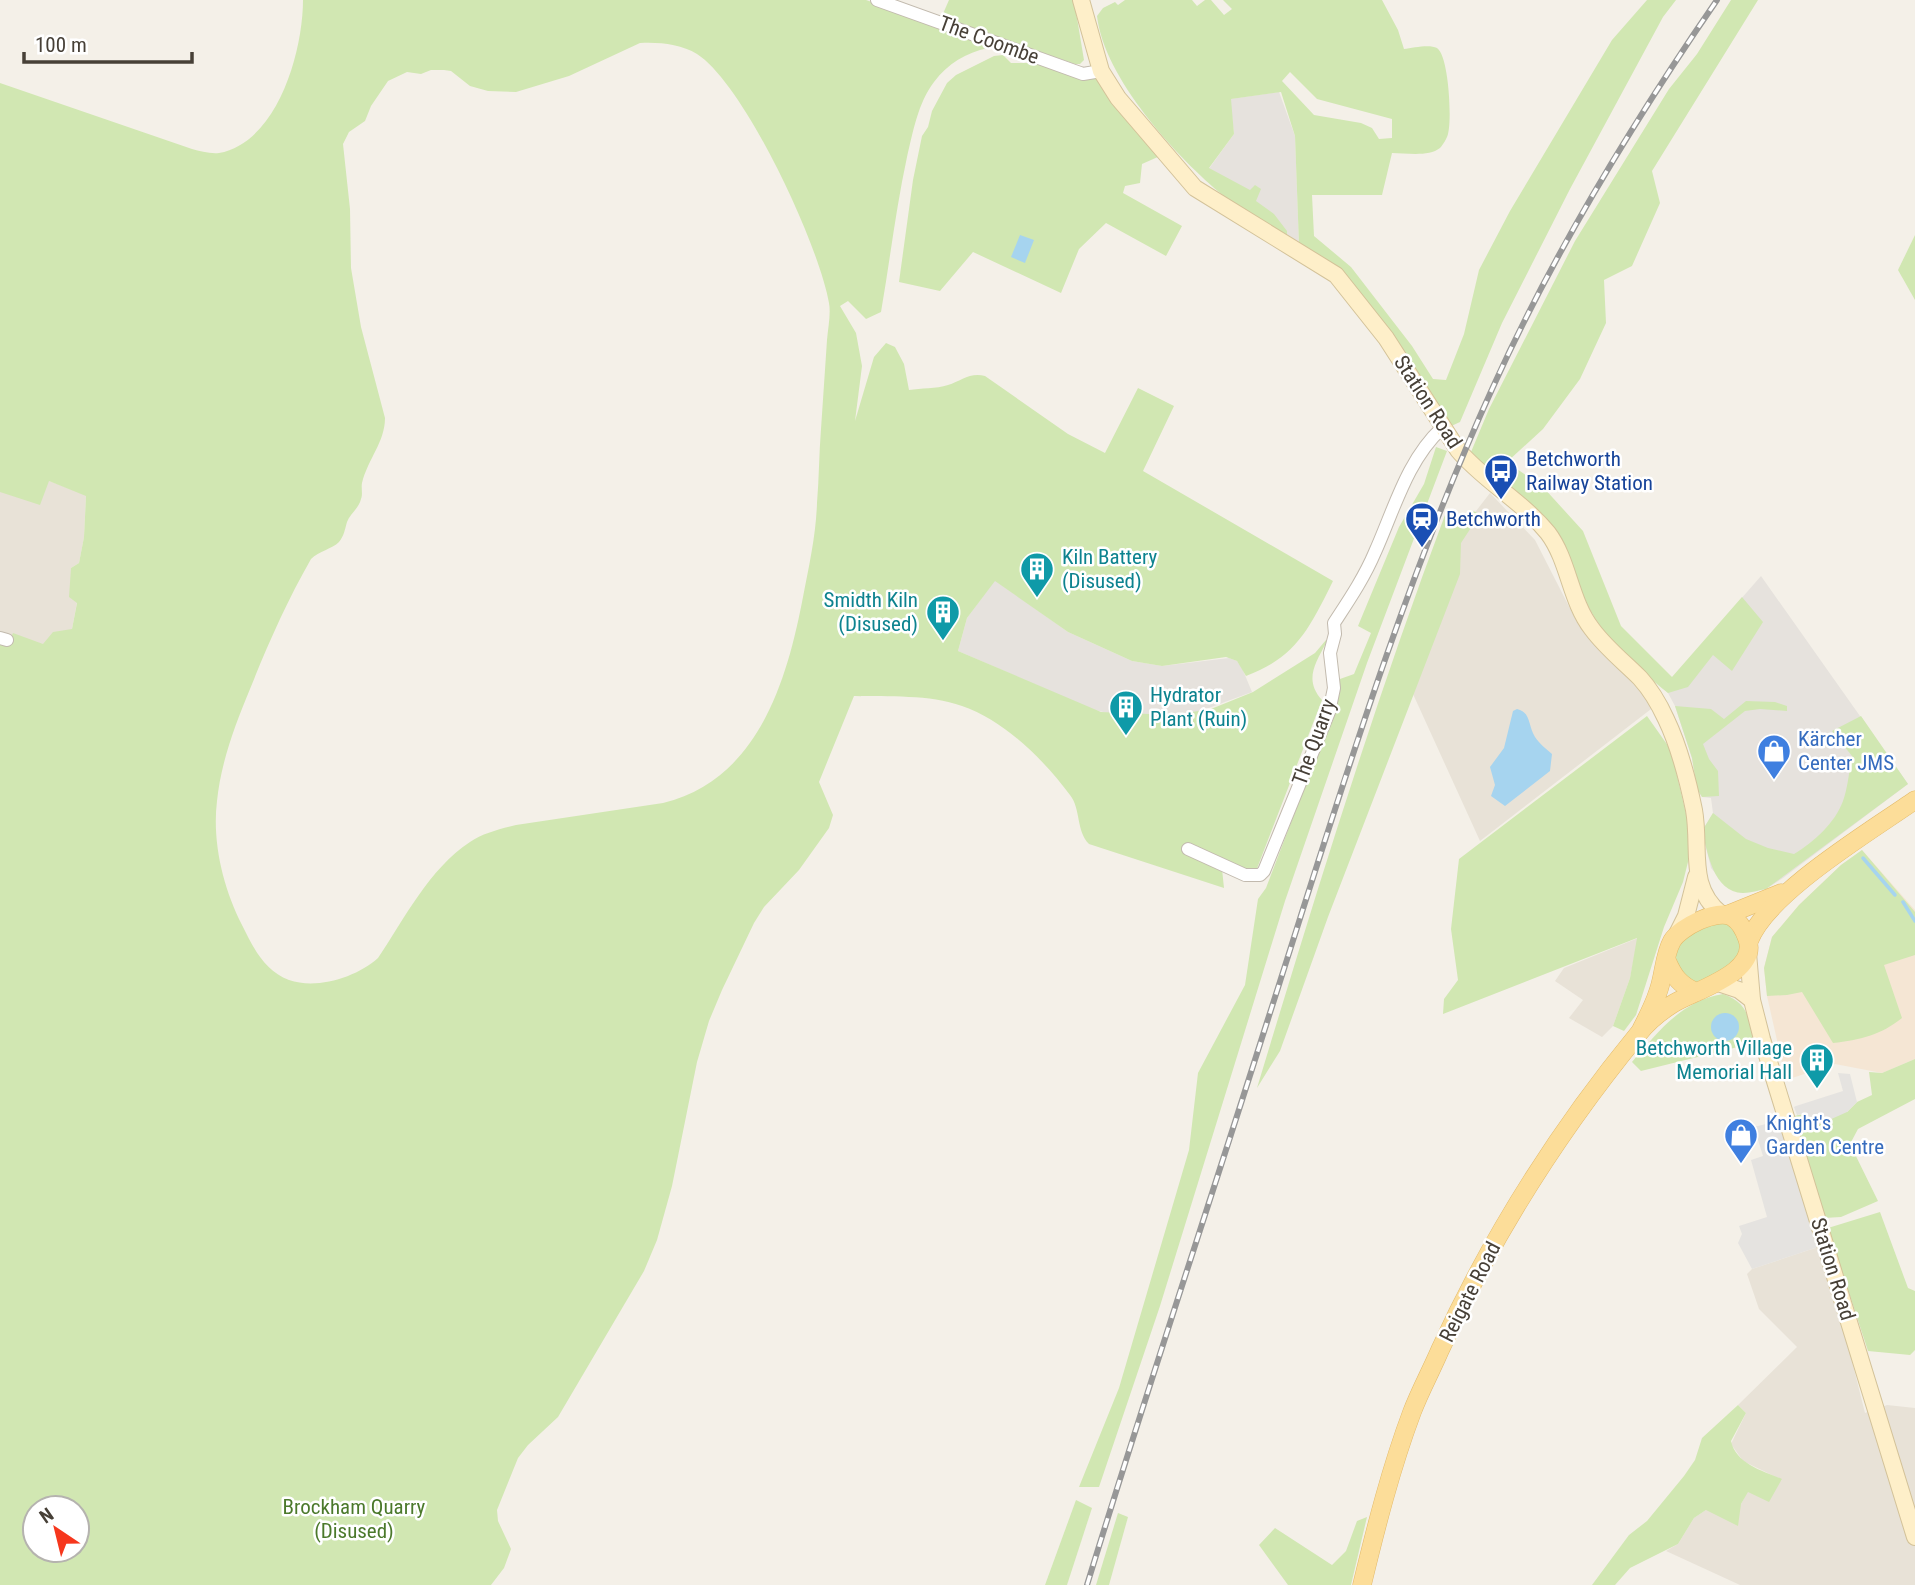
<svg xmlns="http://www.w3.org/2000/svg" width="1915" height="1585" font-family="'Roboto Condensed',sans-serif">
  <rect width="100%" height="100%" fill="#f4f0e8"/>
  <!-- residential -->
  <g fill="#e8e2d7">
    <polygon points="0,462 86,495 84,537 79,563 71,568 77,602 72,629 0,1378"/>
    <polygon points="1490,493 1535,540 1579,626 1655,706 1480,841 1413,694 1459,533"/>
    <polygon points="1638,938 1630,978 1613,1026 1602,1037 1569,1018 1583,1000 1555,981 1564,968"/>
    <polygon points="1818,1247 1842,1321 1865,1413 1887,1405 1915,1408 1915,1585 1740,1585 1666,1551 1678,1544 1694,1518 1706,1510 1741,1504 1748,1491 1782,1480 1743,1461 1731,1444 1746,1413 1738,1405 1797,1347 1759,1309 1747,1274 1752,1269"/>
  </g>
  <!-- commercial -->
  <polygon fill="#f5e6d4" points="1862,850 1915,910 1915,1059 1882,1073 1835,1064 1786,1080 1767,996 1764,968 1772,937 1799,905 1841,865"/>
  <!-- industrial -->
  <g fill="#e6e2dd">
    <polygon points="1279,92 1295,136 1299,245 1203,177 1234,134 1230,99"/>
    <polygon points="1761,576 1908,784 1783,878 1766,889 1742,893 1728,888 1711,868 1702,831 1713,813 1711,798 1702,797 1697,789 1692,758 1675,706 1668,693 1663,688"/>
    <polygon points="995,580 1068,632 1132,661 1162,666 1229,658 1237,661 1242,668 1252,692 1195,713 1173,715 1108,713 1094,710 958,651 967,618"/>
  </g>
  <!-- green -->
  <g fill="#d1e7b2" fill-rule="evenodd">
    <path d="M 303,0 L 866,0 L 985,41 L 988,48 C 966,53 948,63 934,82 C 918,103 913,132 907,157 C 896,208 890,260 881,312 L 866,319 L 848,301 L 840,306 L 856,333 L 862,366 L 855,421 L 874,357 L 886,343 L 895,347 L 904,364 L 909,390 C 921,388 936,389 948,385 C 961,381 970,372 985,376 L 1068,434 L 1105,453 L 1138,388 L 1174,406 L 1143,471 L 1333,581 C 1310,627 1297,657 1246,676 L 1237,661 L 1226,657 L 1162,666 L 1132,661 L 1068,632 L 995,581 L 967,618 L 958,651 L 1101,712 L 1173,715 L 1211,709 L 1253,692 L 1315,653 L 1326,640 L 1326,643 C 1315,664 1304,680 1322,700 L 1256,871 L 1222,869 L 1224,888 L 1089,844 C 1076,831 1081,809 1070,795 C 1043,759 1005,721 962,706 C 929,694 889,697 854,696 L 819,782 L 833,815 L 829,828 L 799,870 L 764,907 L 754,923 L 722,990 L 709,1021 L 697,1062 L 672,1186 L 657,1240 L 644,1271 L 558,1417 L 528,1445 L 518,1458 L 497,1510 L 498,1521 L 511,1549 L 504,1568 L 491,1585 L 0,1585 L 0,644 L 7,646 L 13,633 L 43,644 L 53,632 L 72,629 L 77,603 L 69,597 L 71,568 L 79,563 L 84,537 L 86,496 L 49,481 L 40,505 L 0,492 L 0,83 L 192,149 C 200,151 210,154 219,153 C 278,142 303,51 303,0 ZM 640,43 C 659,42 681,44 697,54 C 745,85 819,245 829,303 C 831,314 828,328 827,340 C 825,370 823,399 821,429 C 819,454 819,479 817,503 C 816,535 809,566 803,597 C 787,681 758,780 663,803 L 516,825 C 500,829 483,833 470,842 C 429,869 405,918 378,958 C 357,977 317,990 289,980 C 264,971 253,947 242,925 C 223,888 212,842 217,801 C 221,762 235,725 250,689 C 268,644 287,601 311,559 C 319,551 332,549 339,542 C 344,536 345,529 347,522 C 350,514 359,508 361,499 C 363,494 361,488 362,483 C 368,459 385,442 385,418 L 361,327 L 351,268 L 350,209 L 343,144 L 349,132 L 365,121 L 371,106 L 388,81 L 407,72 L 421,74 L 431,70 L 444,70 L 451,71 L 470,86 L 488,91 L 516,92 L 569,76 ZM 35,1508 L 77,1508 L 77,1550 L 35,1550 Z"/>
    <polygon points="949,0 1074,0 1084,60 1080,64 1075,64 952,22 942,16"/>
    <path d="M 1125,0 L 1192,0 L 1197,6 L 1205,0 L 1211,0 L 1224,15 L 1232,9 L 1223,0 L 1382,0 L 1398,30 L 1404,49 C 1413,48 1429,44 1437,48 C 1449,56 1452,120 1448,134 C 1447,138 1443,145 1440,148 C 1429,157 1406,153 1392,153 L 1382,195 L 1312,195 L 1314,236 L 1351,267 L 1412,346 L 1433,379 L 1446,380 L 1464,334 L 1479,270 L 1510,211 L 1612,40 L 1647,0 L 1676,0 L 1663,17 L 1570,189 L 1502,323 L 1460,422 L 1447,428 L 1389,335 L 1299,245 L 1295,136 L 1281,92 L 1231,99 L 1234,134 L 1209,168 L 1250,190 L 1255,185 L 1261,189 L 1256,201 L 1274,214 L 1287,231 L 1287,237 C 1266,224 1243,212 1224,196 C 1177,158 1104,78 1097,16 L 1103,8 L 1115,2 L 1118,5 ZM 1290,72 L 1317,99 L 1392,119 L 1392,138 L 1379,139 L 1372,128 L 1361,123 L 1314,115 L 1282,81 Z"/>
    <path d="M 1731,0 L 1758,0 L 1652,171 L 1660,203 L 1632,266 L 1604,280 L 1606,323 L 1580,379 L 1543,429 L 1507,462 L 1543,487 L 1583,531 L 1621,626 L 1672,677 L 1742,597 L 1763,622 L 1732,671 L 1713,655 L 1688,687 L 1668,693 C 1635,666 1601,637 1584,597 C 1575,575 1571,551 1556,533 C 1541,514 1521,495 1502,480 C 1490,470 1479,466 1471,452 L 1489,409 L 1575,241 L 1669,89 L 1697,54 Z"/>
    <polygon points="1003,55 1011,63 1031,63 1098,78 1160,156 1142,164 1140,183 1125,186 1123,193 1182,226 1166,256 1106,223 1079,249 1061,293 973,252 940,291 899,282 913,180 922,136 928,127 932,111 947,83 956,75 994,56"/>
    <polygon points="1915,235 1915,300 1898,270"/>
    <polygon points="1436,447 1447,451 1367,663 1285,901 1160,1306 1099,1487 1079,1487 1119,1388 1189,1150 1198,1073 1245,985 1258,899 1266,888 1334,710 1340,679 1354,674 1371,633 1358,626 1399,527 1424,484"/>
    <path d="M 1471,510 L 1480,514 L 1461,543 L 1460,574 L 1328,917 L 1280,1051 L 1257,1088 C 1315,896 1374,704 1445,515 L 1460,523 Z"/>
    <polygon points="1746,701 1775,702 1787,706 1787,711 1760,709 1745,711 1703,744 1709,759 1718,771 1719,796 1702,797 1697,789 1692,758 1675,706 1711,709 1724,719"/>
    <polygon points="1647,716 1671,750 1687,818 1691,850 1683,882 1664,927 1636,1015 1624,1031 1613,1026 1630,978 1637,938 1443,1014 1444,999 1458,980 1451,929 1459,859"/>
    <path d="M 1861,716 L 1908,784 L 1766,889 C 1759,890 1751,893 1743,893 C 1713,892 1708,853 1702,831 L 1713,813 L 1746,839 L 1768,848 L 1794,854 C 1814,842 1835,823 1843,801 C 1848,787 1849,771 1852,756 L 1832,731 Z"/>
    <path d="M 1862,850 L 1915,912 L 1915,955 L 1884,965 L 1902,1018 C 1881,1035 1860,1040 1833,1043 L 1802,992 L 1787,995 L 1767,996 L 1764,968 L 1772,937 L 1799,905 L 1841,865 Z"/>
    <path d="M 1720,922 L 1732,924 C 1735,930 1741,939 1741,945 C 1743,966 1712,976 1697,983 C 1680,975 1675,967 1676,949 L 1690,934 Z"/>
    <path d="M 1723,994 C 1750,1004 1748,1018 1754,1043 L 1641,1071 L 1632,1062 C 1658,1032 1681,1001 1723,994 Z"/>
    <polygon points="1915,1059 1915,1099 1858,1129 1850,1144 1878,1201 1841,1217 1824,1218 1790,1117 1803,1114 1847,1112 1857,1102 1872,1095 1869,1072 1882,1073"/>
    <polygon points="1880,1212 1908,1288 1915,1291 1915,1350 1910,1355 1868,1351 1828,1228"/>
    <path d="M 1738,1405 L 1746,1413 L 1731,1441 C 1736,1464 1763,1471 1782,1479 L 1769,1502 L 1748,1492 L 1741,1504 L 1738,1526 L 1706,1510 L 1694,1518 L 1678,1544 L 1630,1568 L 1615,1585 L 1592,1585 L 1629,1535 L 1647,1521 L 1684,1476 L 1695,1460 L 1702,1438 Z"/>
    <polygon points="1076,1500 1092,1508 1067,1585 1045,1585"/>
    <polygon points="1118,1513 1128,1517 1109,1585 1096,1585"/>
    <polygon points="1367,1517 1351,1585 1288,1585 1259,1545 1275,1528 1332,1565 1346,1551 1357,1521"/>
  </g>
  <!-- parking -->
  <g fill="#e5e3e0">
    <polygon points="1838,1073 1850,1074 1857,1102 1847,1112 1818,1125 1808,1121 1803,1114 1797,1115 1794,1107 1796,1106 1843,1091"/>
    <polygon points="1778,1121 1818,1247 1752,1269 1738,1243 1742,1234 1739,1226 1767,1217 1751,1160 1763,1156 1754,1127"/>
  </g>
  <!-- water -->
  <g fill="#a6d4ef">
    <polygon points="1020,235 1034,240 1025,263 1011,257"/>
    <path d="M 1517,709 C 1531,712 1528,726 1535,737 C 1539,743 1546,749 1552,754 L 1550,771 L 1505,806 L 1491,796 L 1495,785 L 1490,767 L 1504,748 L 1513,711 Z"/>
    <circle cx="1725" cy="1027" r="14"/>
  </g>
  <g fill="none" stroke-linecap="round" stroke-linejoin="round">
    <!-- stream -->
    <g stroke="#a6d4ef" stroke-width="3.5">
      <polyline points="1863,858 1895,895"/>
      <polyline points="1903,902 1915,921"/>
    </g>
    <!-- street casing -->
    <g stroke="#c2baae" stroke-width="14">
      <g id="street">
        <polyline points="877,0 1083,74 1101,71"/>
        <polyline points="0,638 7,640"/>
        <path d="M 1188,849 L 1245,875 L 1260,875 L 1264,871 L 1329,712 L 1334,688 L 1330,653 L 1335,634 L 1334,623 C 1349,600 1364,578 1375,552 C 1394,510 1407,460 1442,428"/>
      </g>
    </g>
    <!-- secondary casing -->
    <g stroke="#d3c299" stroke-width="18">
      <g id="secondary">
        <path d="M 1081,0 L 1101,71 L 1118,98 L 1142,126 L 1195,188 L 1336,275 L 1386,338 L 1458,450 C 1484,481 1522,501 1548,533 C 1569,561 1570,601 1592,629 C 1606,648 1624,662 1640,678 C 1650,689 1660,706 1666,719 C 1679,746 1688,781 1694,810 C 1701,849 1687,886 1721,914"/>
        <polyline points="1677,934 1686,916 1696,877"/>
        <polyline points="1748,953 1752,1000 1762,1039 1915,1537"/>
        <polyline points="1718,983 1739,990 1752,1000"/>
      </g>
    </g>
    <!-- primary casing -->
    <g stroke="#e2b968" stroke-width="19">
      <g id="primary">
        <polyline points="1729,914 1781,893"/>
        <path d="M 1749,941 C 1767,893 1871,831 1915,800"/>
        <path d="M 1667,961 C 1674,977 1680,985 1696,992"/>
        <path d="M 1362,1585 C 1376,1527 1391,1468 1412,1412 C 1420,1391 1431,1371 1440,1350 C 1492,1236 1560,1129 1639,1033 C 1647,1023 1660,1012 1671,1005 C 1691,991 1761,974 1747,938 C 1744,930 1739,921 1732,917 C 1718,908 1680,927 1672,941 C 1664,955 1664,976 1658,992 C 1654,1005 1647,1018 1641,1030"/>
      </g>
    </g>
    <!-- street -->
    <use href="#street" stroke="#fff" stroke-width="12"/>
    <!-- secondary -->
    <use href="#secondary" stroke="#feefc9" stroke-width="16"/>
    <!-- primary -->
    <use href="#primary" stroke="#fcdd99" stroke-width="18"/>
    <!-- rail casing -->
    <g stroke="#979797" stroke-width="6">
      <path id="rail" d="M 1087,1585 C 1145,1396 1208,1208 1268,1019 C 1336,807 1400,591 1493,387 C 1554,252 1633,122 1717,0"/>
    </g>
    <!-- rail -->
    <use href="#rail" stroke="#fff" stroke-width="3.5" stroke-dasharray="10" stroke-linecap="butt"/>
  </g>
  <!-- icons -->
  <defs>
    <g id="bus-pin" transform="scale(1.75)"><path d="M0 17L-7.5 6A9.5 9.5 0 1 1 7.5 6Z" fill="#1a4fb4" stroke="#fff"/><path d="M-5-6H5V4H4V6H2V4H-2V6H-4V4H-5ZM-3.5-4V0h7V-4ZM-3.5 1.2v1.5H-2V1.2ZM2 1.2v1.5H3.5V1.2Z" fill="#fff"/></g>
    <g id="station-pin" transform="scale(1.75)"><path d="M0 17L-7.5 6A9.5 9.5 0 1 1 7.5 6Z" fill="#1a4fb4" stroke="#fff"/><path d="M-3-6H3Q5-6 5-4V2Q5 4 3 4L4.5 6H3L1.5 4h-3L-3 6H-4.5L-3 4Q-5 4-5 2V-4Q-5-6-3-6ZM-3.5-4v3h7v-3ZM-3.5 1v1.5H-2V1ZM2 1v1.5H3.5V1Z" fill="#fff"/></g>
    <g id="building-pin" transform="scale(1.75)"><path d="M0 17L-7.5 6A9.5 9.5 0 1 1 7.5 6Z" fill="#0f9aa8" stroke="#fff"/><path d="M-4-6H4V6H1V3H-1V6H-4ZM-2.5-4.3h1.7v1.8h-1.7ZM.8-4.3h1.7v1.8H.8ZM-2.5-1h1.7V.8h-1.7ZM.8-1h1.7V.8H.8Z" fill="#fff"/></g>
    <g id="shop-pin" transform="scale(1.75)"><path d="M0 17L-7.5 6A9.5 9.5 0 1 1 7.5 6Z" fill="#3f7fe0" stroke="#fff"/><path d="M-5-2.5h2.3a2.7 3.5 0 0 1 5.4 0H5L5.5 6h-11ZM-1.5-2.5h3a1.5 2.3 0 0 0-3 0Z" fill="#fff"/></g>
  </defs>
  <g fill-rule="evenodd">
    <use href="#bus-pin" x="1501" y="471"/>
    <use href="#station-pin" x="1422" y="519"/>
    <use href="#building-pin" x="1037" y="569"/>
    <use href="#building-pin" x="943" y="612"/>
    <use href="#building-pin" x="1126" y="707"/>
    <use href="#shop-pin" x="1774" y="751"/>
    <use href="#building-pin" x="1817" y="1060"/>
    <use href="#shop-pin" x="1741" y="1135"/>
  </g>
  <g text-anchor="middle" stroke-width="5" stroke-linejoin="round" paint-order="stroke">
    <!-- street labels -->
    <g font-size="21" fill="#474037" stroke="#fff">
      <text transform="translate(989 40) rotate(20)" y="7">The Coombe</text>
      <text transform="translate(1428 402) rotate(57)" y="7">Station Road</text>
      <text transform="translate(1314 742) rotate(-70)" y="7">The Quarry</text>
      <text transform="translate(1833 1269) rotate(73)" y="7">Station Road</text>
      <text transform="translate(1470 1292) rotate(-63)" y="7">Reigate Road</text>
    </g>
    <!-- transit labels -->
    <g font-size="21" fill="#164399" stroke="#fff" text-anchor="start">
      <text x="1526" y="466">Betchworth<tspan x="1526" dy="24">Railway Station</tspan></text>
      <text x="1446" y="526">Betchworth</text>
    </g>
    <!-- culture labels -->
    <g font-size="21" fill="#0d838f" stroke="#fff" text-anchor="start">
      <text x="1062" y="564">Kiln Battery<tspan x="1062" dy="24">(Disused)</tspan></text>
      <text x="918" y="607" text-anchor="end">Smidth Kiln<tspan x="918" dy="24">(Disused)</tspan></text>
      <text x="1150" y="702">Hydrator<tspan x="1150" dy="24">Plant (Ruin)</tspan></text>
      <text x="1792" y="1055" text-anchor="end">Betchworth Village<tspan x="1792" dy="24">Memorial Hall</tspan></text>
    </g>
    <!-- shop labels -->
    <g font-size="21" fill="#366cbe" stroke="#fff" text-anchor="start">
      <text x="1798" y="746">Kärcher<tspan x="1798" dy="24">Center JMS</tspan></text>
      <text x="1766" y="1130">Knight's<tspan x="1766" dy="24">Garden Centre</tspan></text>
    </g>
    <!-- park labels -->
    <g font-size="21" fill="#4b792b" stroke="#fff">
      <text x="354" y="1514">Brockham Quarry<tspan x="354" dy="24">(Disused)</tspan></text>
    </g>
  </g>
  <!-- north arrow -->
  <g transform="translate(56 1529) rotate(325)"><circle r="33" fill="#ffffff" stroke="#b5b3af" stroke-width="2"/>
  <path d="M0-5L12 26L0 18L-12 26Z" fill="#f6371d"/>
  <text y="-10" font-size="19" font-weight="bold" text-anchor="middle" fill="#474037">N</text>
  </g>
  <!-- scale -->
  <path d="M24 52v10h168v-10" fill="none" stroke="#474037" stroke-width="3.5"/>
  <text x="35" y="52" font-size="21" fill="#474037" stroke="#ffffff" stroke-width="5" paint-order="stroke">100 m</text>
</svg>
